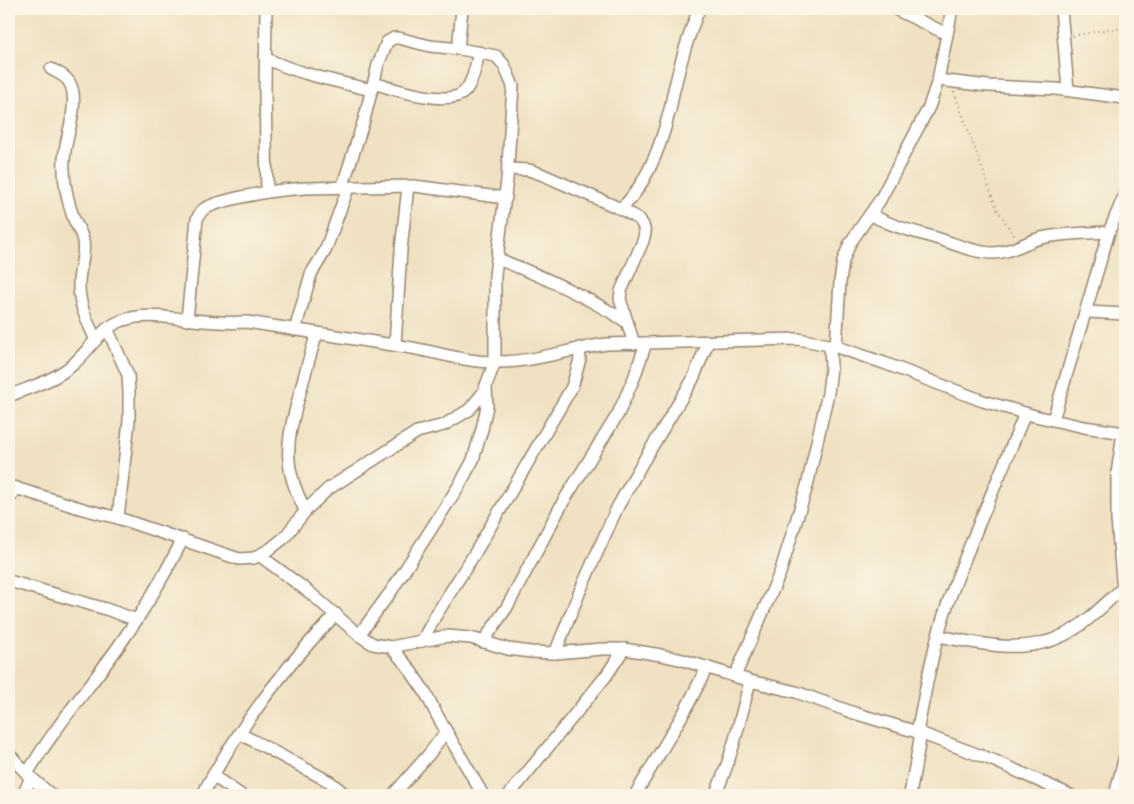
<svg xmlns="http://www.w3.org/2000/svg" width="1134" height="804" font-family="Caveat,sans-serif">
  <rect width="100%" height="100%" fill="#fcf5e5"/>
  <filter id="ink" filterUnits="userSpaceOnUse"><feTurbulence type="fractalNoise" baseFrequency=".02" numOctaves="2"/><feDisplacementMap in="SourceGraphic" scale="10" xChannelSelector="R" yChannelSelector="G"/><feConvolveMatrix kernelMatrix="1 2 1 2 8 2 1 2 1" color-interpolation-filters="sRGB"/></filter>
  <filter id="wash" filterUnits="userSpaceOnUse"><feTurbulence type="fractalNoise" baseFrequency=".0096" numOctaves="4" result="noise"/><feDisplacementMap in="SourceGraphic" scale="20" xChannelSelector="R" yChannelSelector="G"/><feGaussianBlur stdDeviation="1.12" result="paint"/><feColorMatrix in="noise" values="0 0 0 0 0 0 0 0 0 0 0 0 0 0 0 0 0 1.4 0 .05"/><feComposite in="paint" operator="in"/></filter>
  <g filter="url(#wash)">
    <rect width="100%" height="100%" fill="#efe1c1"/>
  </g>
  <g filter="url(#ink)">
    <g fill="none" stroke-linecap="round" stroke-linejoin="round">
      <!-- minor casing -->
      <g stroke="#958670" stroke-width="14">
        <g id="minor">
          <polyline points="266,9 265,90 267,192"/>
          <polyline points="895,9 947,34"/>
          <polyline points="1061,9 1068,90"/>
          <polyline points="458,49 462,9"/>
          <path d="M 265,58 C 301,75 335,81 372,90"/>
          <path d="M 51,69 C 63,75 71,79 73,93 C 76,116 65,138 64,160 C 63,178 67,199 73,217 C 76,225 82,233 83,241 C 86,254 78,272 79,286 C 79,306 88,323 96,340"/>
          <polyline points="938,80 988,86 1056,89 1125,98"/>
          <path d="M 374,83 C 392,89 450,107 464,92 C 473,83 476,65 479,52"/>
          <polyline points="508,169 529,170 541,174 621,209 639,219 643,225 645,233 643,241 621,291 620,299 634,344"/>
          <path d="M 621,209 C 646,185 661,145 669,113 C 672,104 672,95 675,86 C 681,60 689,34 699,9"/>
          <path d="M 870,214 C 892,227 917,232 942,240 C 958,245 976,253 993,253 C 1010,253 1025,242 1041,238 C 1063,233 1086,233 1109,232"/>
          <path d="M 498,259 C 542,276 586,296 627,322"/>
          <polyline points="1087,312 1125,314"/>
          <path d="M 187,320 L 197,219 C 199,215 200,212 204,209 C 219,200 265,192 283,190 L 305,188 L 414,186 L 506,198"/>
          <polyline points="107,328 128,375 129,392 129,421 118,518"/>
          <polyline points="295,330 311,274 325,251 348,188"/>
          <polyline points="395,345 401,250 408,186"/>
          <polyline points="836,347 840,282 843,261 850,243 880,200 929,107 938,80 952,9"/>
          <path d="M 9,396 C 30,387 53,381 71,366 C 89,352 99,329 121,321 C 143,312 171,318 193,320 C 211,322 229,323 247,322 C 302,331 357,339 412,348 C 440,353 466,362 494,362 C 532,363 569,349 607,344 L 798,339 L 834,346 L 884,363 L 983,401 L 1035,416 L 1084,427 L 1125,433"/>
          <polyline points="1053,420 1109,232 1125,194"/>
          <polyline points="1123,433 1117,474 1117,519 1122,580 1125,589"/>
          <polyline points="9,486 83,509 118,518 239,559 254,558 270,549 284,538 307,509 328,489 417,432 444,425 469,410 483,393 495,362 495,275 507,180 513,86 504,65 496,56 460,49 430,46 398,38 394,38 387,42 378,65 364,120 342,188"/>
          <polyline points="9,499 17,488"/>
          <path d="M 305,510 C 297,494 290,478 289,460 C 287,440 293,419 298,400 C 304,377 310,355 317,333"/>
          <polyline points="259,555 309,592 359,635 373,644 391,647 447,636 471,638 508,649 531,652 555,653 602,649 624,649 661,655 683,660 750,681 796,692 854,713 917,732 995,761 1070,795"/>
          <polyline points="9,581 106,609 137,620"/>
          <polyline points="359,635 392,590 460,484 473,460 482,429 487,406 486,387"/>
          <path d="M 939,636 C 979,644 1025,655 1064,635 C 1087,624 1105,603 1124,587"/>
          <polyline points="422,641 436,615 475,553 572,387 580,359 579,348"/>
          <polyline points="483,642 507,607 563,502 618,414 634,378 646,343"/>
          <polyline points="391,647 408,667 425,692 438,717 483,795"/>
          <polyline points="555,653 580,591 617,508 641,465 693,379 708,342"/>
          <polyline points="735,676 780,573 807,486 828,393 831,368 830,345"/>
          <path d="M 917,732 C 926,689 933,645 948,603 C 971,538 1000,477 1025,413"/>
          <polyline points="239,733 330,782 346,795"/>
          <polyline points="9,754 27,774 51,795"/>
          <path d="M 27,774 C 56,724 95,682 127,634 C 148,604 166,572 183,539"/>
          <polyline points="213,776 241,795"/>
          <polyline points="23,795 31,777"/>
          <path d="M 203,795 C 209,780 219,766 227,752 C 259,702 295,656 336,614"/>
          <polyline points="393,795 430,753 446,731"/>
          <polyline points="509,795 606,676 624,649"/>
          <polyline points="635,795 686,709 707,667"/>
          <path d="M 715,795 C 732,758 740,720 750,681"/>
          <polyline points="910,795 921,733"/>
          <polyline points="1115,795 1125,756"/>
        </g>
      </g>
      <!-- path -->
      <g stroke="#958670" stroke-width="2" stroke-dasharray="1 4" stroke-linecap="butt">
        <polyline points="1073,36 1109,29 1125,29"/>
        <polyline points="954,92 997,209 1015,237"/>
      </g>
      <!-- minor -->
      <use href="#minor" stroke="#fff" stroke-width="11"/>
    </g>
  </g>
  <!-- margin -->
  <rect width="1134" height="804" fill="none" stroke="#fcf5e5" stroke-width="30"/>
</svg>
